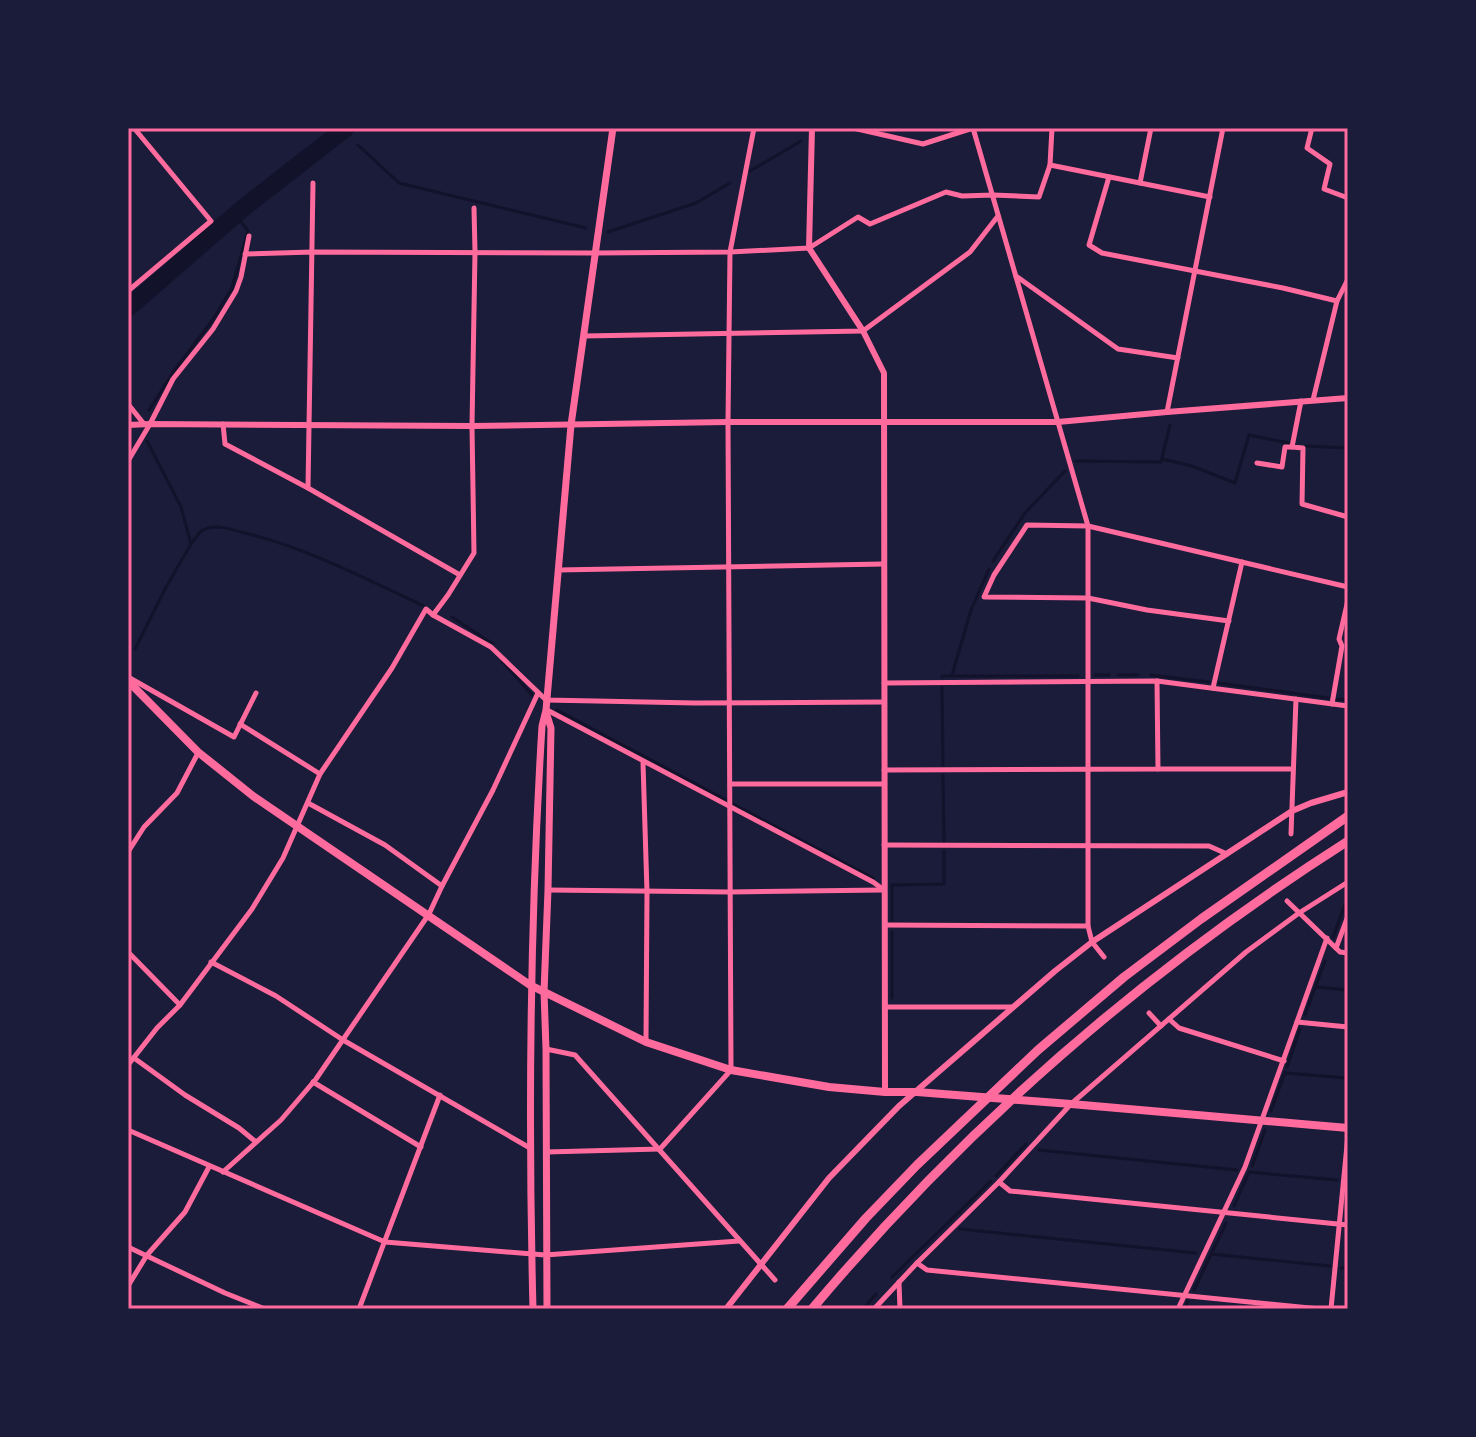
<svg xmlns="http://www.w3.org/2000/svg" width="1476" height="1437" font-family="Figtree,sans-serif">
  <rect width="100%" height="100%" fill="#1b1b3a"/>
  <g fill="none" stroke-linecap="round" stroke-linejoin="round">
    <!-- stream -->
    <g stroke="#12122b" stroke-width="3">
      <polyline points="358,145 399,183 586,228"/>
      <polyline points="750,171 801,141"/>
      <polyline points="608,232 696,203 730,183"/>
      <polyline points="149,410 174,371 214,318 232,288 248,231 236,215"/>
      <polyline points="1307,446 1348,448"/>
      <polyline points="1162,459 1192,466 1235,483 1249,435 1289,443"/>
      <polyline points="1076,461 1161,462 1170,425"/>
      <path d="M 191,544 C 196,537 200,530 208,528 C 221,525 233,530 245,533 C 307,548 366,579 424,606"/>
      <polyline points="993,561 1025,513 1065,471"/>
      <polyline points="452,617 493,644"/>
      <polyline points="135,649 165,589 191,544 181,507 147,441"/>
      <polyline points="502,661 532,695"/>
      <polyline points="952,675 971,610 989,569"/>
      <polyline points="1095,675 1109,675"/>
      <polyline points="1118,675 1138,675"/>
      <polyline points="1151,675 1209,682"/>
      <polyline points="942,677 942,676 1078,676"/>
      <polyline points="1218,683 1328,698"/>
      <polyline points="942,687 943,765"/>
      <polyline points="1334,699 1348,700"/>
      <polyline points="557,710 726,800"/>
      <polyline points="943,775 944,842"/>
      <polyline points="733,804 873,878"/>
      <polyline points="892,920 892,885 944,884 944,851"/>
      <polyline points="892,932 892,998"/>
      <polyline points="1333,937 1348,897"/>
      <polyline points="1316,987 1348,990"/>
      <polyline points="1305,1015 1325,961"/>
      <polyline points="1287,1067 1300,1029"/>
      <polyline points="1285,1073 1347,1078"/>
      <polyline points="1271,1111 1285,1072"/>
      <polyline points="1039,1150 1237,1170"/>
      <polyline points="1252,1166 1265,1130"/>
      <polyline points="996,1176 1026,1144"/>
      <polyline points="1234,1206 1249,1172 1337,1180"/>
      <polyline points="960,1229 1196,1253"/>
      <polyline points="1211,1254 1330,1266"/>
      <polyline points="1341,1268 1348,1268"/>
      <polyline points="892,1277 991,1181"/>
      <polyline points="1194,1290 1226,1223"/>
      <polyline points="863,1309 876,1294"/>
      <polyline points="882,1309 885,1306"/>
      <polyline points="1185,1309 1188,1301"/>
    </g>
    <!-- river -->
    <polyline stroke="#12122b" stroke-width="18" points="128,308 242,209 346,128"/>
    <!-- minor -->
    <g stroke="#ff6b9d" stroke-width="5">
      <polyline points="853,128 923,144 973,128 1088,526 1088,926 1092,942 1104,957"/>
      <polyline points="1312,128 1307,148 1330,164 1324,189 1348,198"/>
      <polyline points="1050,165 1210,197"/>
      <polyline points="1109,177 1089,245 1102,253 1283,288 1337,301"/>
      <polyline points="1140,183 1151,128"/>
      <polyline points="245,254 313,252 594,253 730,252 809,248 858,217 870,224 946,192 962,196 993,195 1039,197 1050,165 1052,128"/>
      <polyline points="1016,276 1118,349 1178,358"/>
      <polyline points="128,291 211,221 134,128"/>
      <polyline points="584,336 863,331 970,252 998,216"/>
      <polyline points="1313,400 1337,301 1348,279"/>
      <polyline points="1301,401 1292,447 1303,448 1302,504 1348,517"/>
      <polyline points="128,404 144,424"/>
      <polyline points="1167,412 1223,128"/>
      <polyline points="223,424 225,444 308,488 460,575"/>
      <polyline points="128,461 150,424 173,379 213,329 236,291 241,277 249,236"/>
      <polyline points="1257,463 1282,467 1285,447 1292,447"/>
      <polyline points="308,488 313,183"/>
      <polyline points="558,570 883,564"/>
      <polyline points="433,615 491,647 546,700 695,703 884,702"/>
      <polyline points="1229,621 1147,610 1088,598 984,597 994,575 1027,525 1088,526 1348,587"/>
      <polyline points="128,677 234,737 256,693"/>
      <polyline points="884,683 1157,681 1348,706"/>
      <polyline points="1213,688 1242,562"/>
      <polyline points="1332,704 1342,646 1339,639 1348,600"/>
      <polyline points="547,710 873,882 884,890"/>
      <polyline points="240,724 320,774"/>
      <polyline points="643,763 647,892 646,1040"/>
      <polyline points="1158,769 1293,769"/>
      <polyline points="884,770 1158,769 1157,681"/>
      <polyline points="730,784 884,784"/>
      <polyline points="308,803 385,845 442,886"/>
      <polyline points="1291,834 1296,699"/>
      <polyline points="884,845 1209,846 1227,854"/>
      <polyline points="128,852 144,827 177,793 198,753"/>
      <polyline points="548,890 730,892 883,890"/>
      <polyline points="1287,901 1340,952 1348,953"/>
      <polyline points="885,925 1088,926"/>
      <polyline points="1336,948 1348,916"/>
      <polyline points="128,952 180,1005"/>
      <polyline points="211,962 276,996 343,1040 530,1148"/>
      <polyline points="885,1007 1012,1007"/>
      <polyline points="1149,1013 1161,1026"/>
      <polyline points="1169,1019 1179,1028 1284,1061"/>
      <polyline points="1297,1022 1348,1027"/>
      <polyline points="546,1049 575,1055 775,1280"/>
      <polyline points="134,1058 185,1095 239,1128 256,1142"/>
      <polyline points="128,1065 157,1028 180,1005 252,909 283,858 320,774 392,668 426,609 433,615 448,595 474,553 472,426 475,252 474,208"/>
      <polyline points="313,1082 421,1147"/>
      <polyline points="128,1130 385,1242 545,1255 739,1241"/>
      <polyline points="546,1152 660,1149 731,1070 728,422 730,252 754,128"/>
      <polyline points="223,1172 281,1120 316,1079 429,914 442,886 493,790 538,693"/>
      <polyline points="999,1182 1010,1191 1348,1225"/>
      <polyline points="128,1247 225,1293 265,1309"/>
      <polyline points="917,1263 927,1270 1320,1309"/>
      <polyline points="899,1282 900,1309"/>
      <polyline points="128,1286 147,1255 185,1212 209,1167"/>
      <polyline points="359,1309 440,1095"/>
      <polyline points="874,1309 917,1263 999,1182 1071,1104 1246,952 1299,913 1348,882"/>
      <polyline points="1178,1309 1245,1167 1327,938"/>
      <polyline points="1331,1309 1348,1135"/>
    </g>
    <!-- tertiary -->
    <g stroke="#ff6b9d" stroke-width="6">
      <polyline points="812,128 809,248 863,331 884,373 885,1092"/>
      <polyline points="128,425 150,424 472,426 728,422 1058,422 1167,412 1348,398"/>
      <polyline points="726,1309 829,1178 899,1106 1055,971 1092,942 1292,811 1311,803 1348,792"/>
    </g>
    <!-- primary -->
    <g stroke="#ff6b9d" stroke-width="7">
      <polyline points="546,712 551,728 548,890 544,992 546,1049 547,1309"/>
      <path d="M 533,1309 C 528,1114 530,921 542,726 L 546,710 L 571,425 L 613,128"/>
    </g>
    <!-- trunk -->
    <polyline stroke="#ff6b9d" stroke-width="8" points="128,681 198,752 253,796 530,985 646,1042 731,1070 829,1087 885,1092 917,1092 1071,1104 1348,1128"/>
    <!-- motorway -->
    <g stroke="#ff6b9d" stroke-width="9">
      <polyline points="787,1309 866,1218 917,1165 1038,1050 1124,977 1201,919 1348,816"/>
      <path d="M 812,1309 C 965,1127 1147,969 1348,841"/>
    </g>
  </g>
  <!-- border -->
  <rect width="1476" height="1437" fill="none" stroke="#1b1b3a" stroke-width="260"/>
  <rect x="130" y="130" width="1216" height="1177" fill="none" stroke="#ff6b9d" stroke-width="3"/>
</svg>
